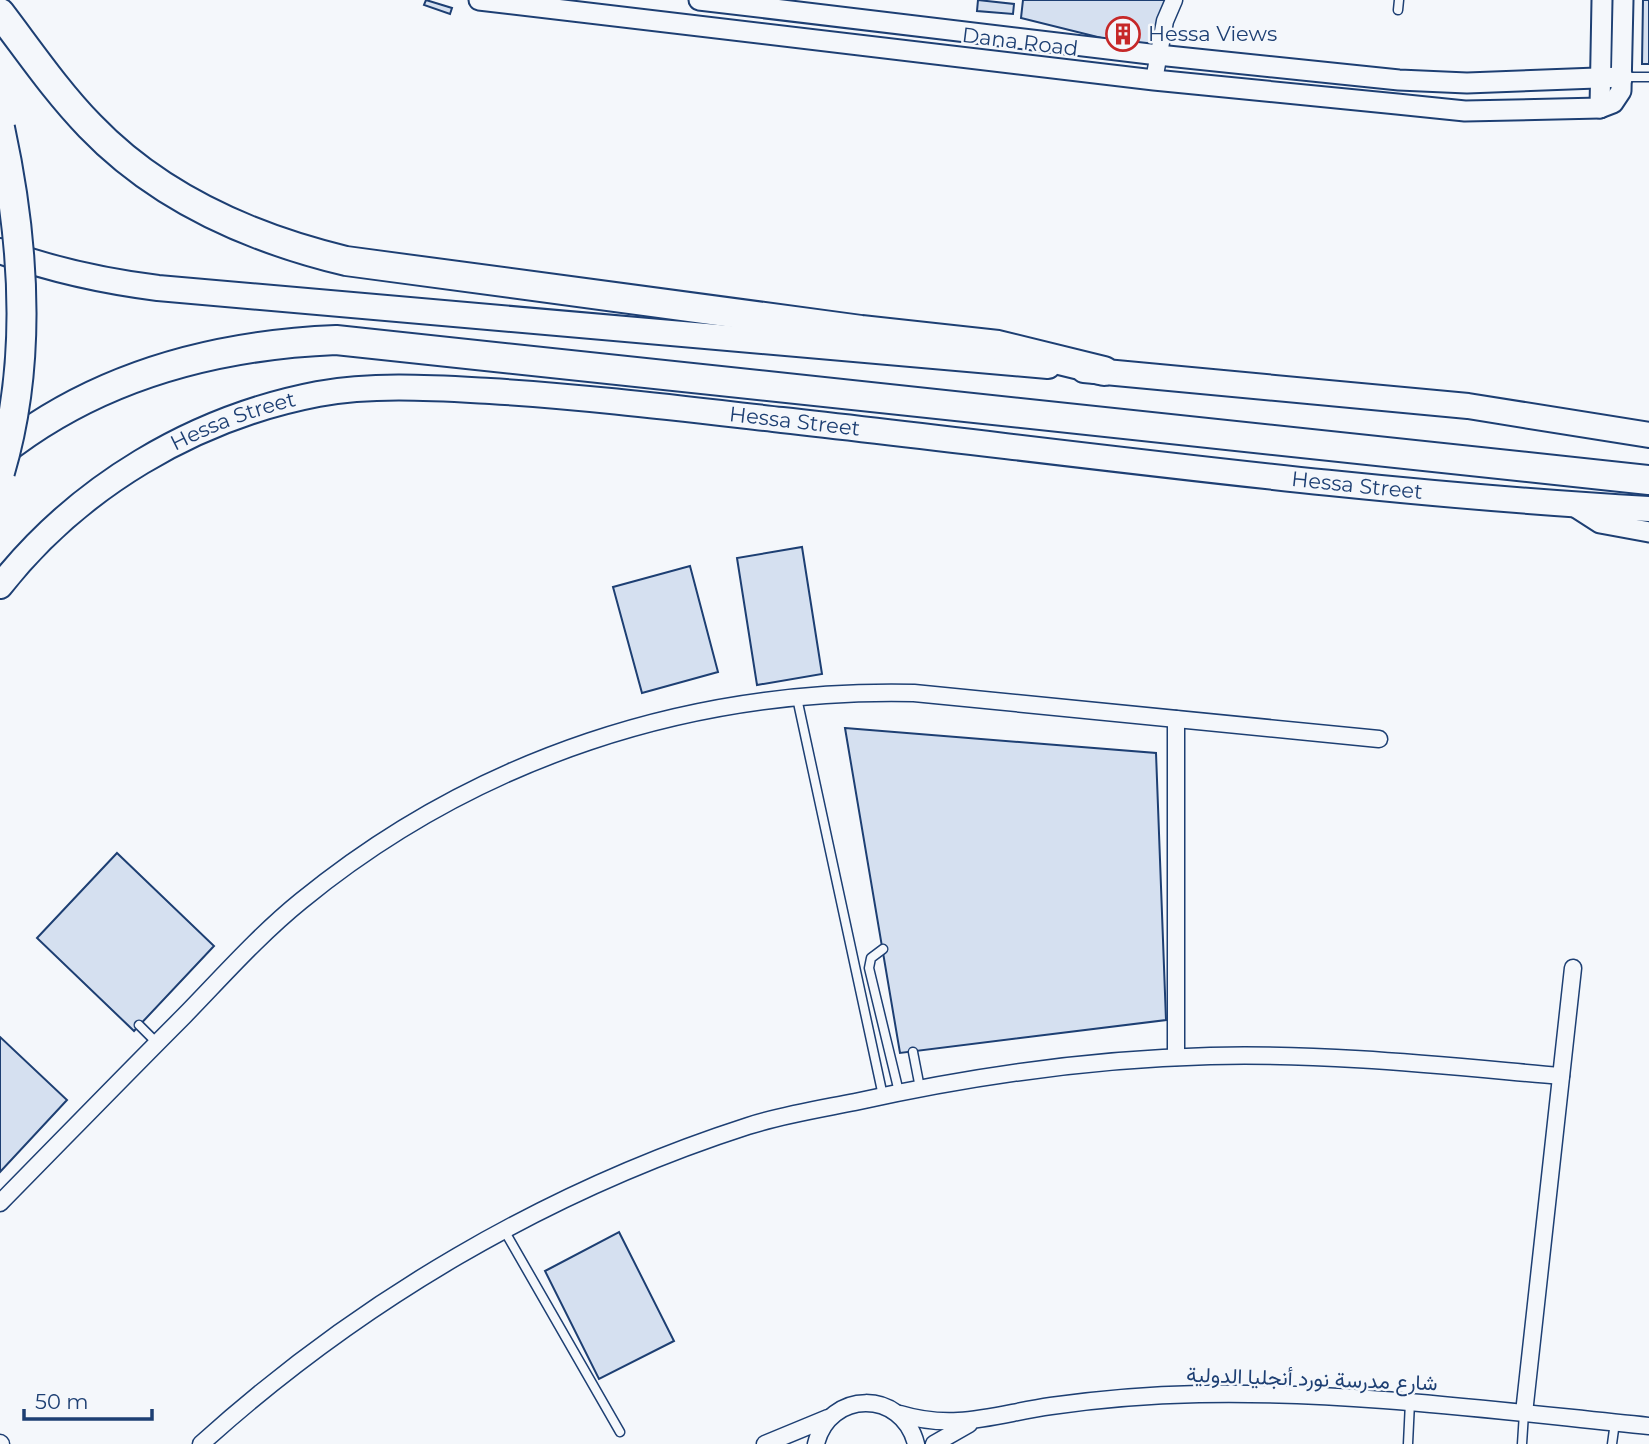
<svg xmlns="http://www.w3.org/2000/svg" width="1649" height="1444" font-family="Montserrat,Vazirmatn,sans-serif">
  <rect width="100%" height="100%" fill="#f4f7fb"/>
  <!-- building -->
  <g fill="#d5e0f0" stroke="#1d3f73" stroke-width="2">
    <polygon points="426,0 452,8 450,14 424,5"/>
    <polygon points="978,0 1014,4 1013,14 977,11"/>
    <polygon points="1023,0 1168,0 1154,51 1021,18"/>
    <polygon points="1643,0 1649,0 1649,64 1642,64"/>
    <polygon points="802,547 822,674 757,685 737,558"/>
    <polygon points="690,566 718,672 642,693 613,587"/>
    <polygon points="845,728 1156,753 1166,1020 900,1053"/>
    <polygon points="117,853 214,946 134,1031 37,938"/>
    <polygon points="0,1037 67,1100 0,1172"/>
    <polygon points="619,1232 674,1341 599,1379 545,1271"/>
  </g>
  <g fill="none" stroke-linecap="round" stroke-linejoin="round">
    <!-- service casing -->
    <g stroke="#1d3f73" stroke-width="11">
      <g id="service">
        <polyline points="1398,10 1399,0"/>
        <polyline points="1624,77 1649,77"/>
        <polyline points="797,698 883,1096"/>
        <polyline points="883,949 871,958 869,968 899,1092"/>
        <polyline points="139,1025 157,1043"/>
        <polyline points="913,1052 920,1088"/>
        <polyline points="504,1230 620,1432"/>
        <polyline points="1408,1444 1410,1402"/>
        <polyline points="1522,1444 1524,1413"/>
        <polyline points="1612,1444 1615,1422"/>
      </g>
    </g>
    <!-- minor casing -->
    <g stroke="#1d3f73" stroke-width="19">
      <g id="minor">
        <polyline points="1154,80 1165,21 1174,0"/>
        <polyline points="1176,1057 1176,719"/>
        <path d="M 0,1203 C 61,1141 122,1078 184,1016 C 222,977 259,935 301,901 C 476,758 690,688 914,693 L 1379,739"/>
        <polyline points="1524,1413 1573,968"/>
        <path d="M 900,1414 C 956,1431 996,1414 1051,1406 C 1100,1399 1150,1395 1199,1394 C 1350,1391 1499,1411 1649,1426"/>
        <polyline points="0,1443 1,1444"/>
        <path d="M 201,1444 C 358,1302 546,1191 748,1126 C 782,1115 820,1109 855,1102 C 972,1076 1090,1059 1210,1056 C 1328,1053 1445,1066 1561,1076"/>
        <polyline points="765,1444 828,1418"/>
        <path d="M 816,1444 C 829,1390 902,1389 916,1444"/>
        <polyline points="934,1444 969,1424"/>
      </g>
    </g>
    <!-- tertiary casing -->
    <g stroke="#1d3f73" stroke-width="23">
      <g id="tertiary">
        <polyline points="479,0 1154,80 1397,104 1465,111 1600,108 1613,103 1621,91 1623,0"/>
        <polyline points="699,0 1158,55 1399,80 1467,83 1623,77"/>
        <polyline points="1600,108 1602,0"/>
        <polyline points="1572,505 1600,523 1649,532"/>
      </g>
    </g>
    <!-- primary casing -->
    <g stroke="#1d3f73" stroke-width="28">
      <g id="primary">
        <path d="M 0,251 C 52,270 103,281 158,288 L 1048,366"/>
        <polyline points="1084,370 1468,406 1649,435"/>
        <path id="s1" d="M 0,586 C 78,487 193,418 318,394 C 374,384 433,388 490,391 C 588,397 685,409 782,420 C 1070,452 1359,493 1649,509"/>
      </g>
    </g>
    <!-- motorway casing -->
    <g stroke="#1d3f73" stroke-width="32">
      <g id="motorway">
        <path d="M 0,13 C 29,51 56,91 90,126 C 159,198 250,238 346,261 L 861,330 L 998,345 L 1104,371"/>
        <path d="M 0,453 C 97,376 215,345 336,340 L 1649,480"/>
      </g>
    </g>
    <!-- service -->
    <use href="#service" stroke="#f4f7fb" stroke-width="8"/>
    <!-- minor -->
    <use href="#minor" stroke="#f4f7fb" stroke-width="16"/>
    <!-- tertiary -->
    <use href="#tertiary" stroke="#f4f7fb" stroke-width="19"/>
    <!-- primary -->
    <use href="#primary" stroke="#f4f7fb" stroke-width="24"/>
    <!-- motorway -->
    <use href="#motorway" stroke="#f4f7fb" stroke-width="28"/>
    <!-- motorway-bridge casing -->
    <g stroke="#1d3f73" stroke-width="32" stroke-linecap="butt">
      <path id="motorway-bridge" d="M 0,128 C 24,239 33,361 0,472"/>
    </g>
    <!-- motorway-bridge -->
    <use href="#motorway-bridge" stroke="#f4f7fb" stroke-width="28"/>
  </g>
  <!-- icons -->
  <defs>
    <g id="building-ring" transform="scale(1.75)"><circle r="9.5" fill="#f4f7fb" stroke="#c62828" stroke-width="1.5"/><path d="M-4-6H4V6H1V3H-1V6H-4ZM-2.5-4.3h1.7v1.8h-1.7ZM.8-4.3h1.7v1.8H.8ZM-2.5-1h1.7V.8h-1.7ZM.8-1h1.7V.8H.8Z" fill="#c62828"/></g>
  </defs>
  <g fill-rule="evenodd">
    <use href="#building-ring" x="1123" y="34"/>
  </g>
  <g text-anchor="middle" stroke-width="5" stroke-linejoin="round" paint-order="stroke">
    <!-- poi labels -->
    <g font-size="21" fill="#1d3f73" stroke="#f4f7fb" text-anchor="start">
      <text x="1148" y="41">Hessa Views</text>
    </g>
    <!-- street labels -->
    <g font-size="21" fill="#1d3f73" stroke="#f4f7fb">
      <text transform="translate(1020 42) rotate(7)" y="7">Dana Road</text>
      <text dy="7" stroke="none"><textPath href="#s1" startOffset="858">Hessa Street</textPath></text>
      <text dy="7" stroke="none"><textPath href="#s1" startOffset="290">Hessa Street</textPath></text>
      <text dy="7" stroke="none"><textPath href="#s1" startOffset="1424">Hessa Street</textPath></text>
      <text transform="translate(1312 1379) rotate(2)" y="7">شارع مدرسة نورد أنجليا الدولية</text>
    </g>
  </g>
  <!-- scale -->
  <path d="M24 1409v10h128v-10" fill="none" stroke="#1d3f73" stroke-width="3.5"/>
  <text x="35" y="1409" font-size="21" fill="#1d3f73" stroke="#f4f7fb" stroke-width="5" paint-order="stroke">50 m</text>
</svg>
